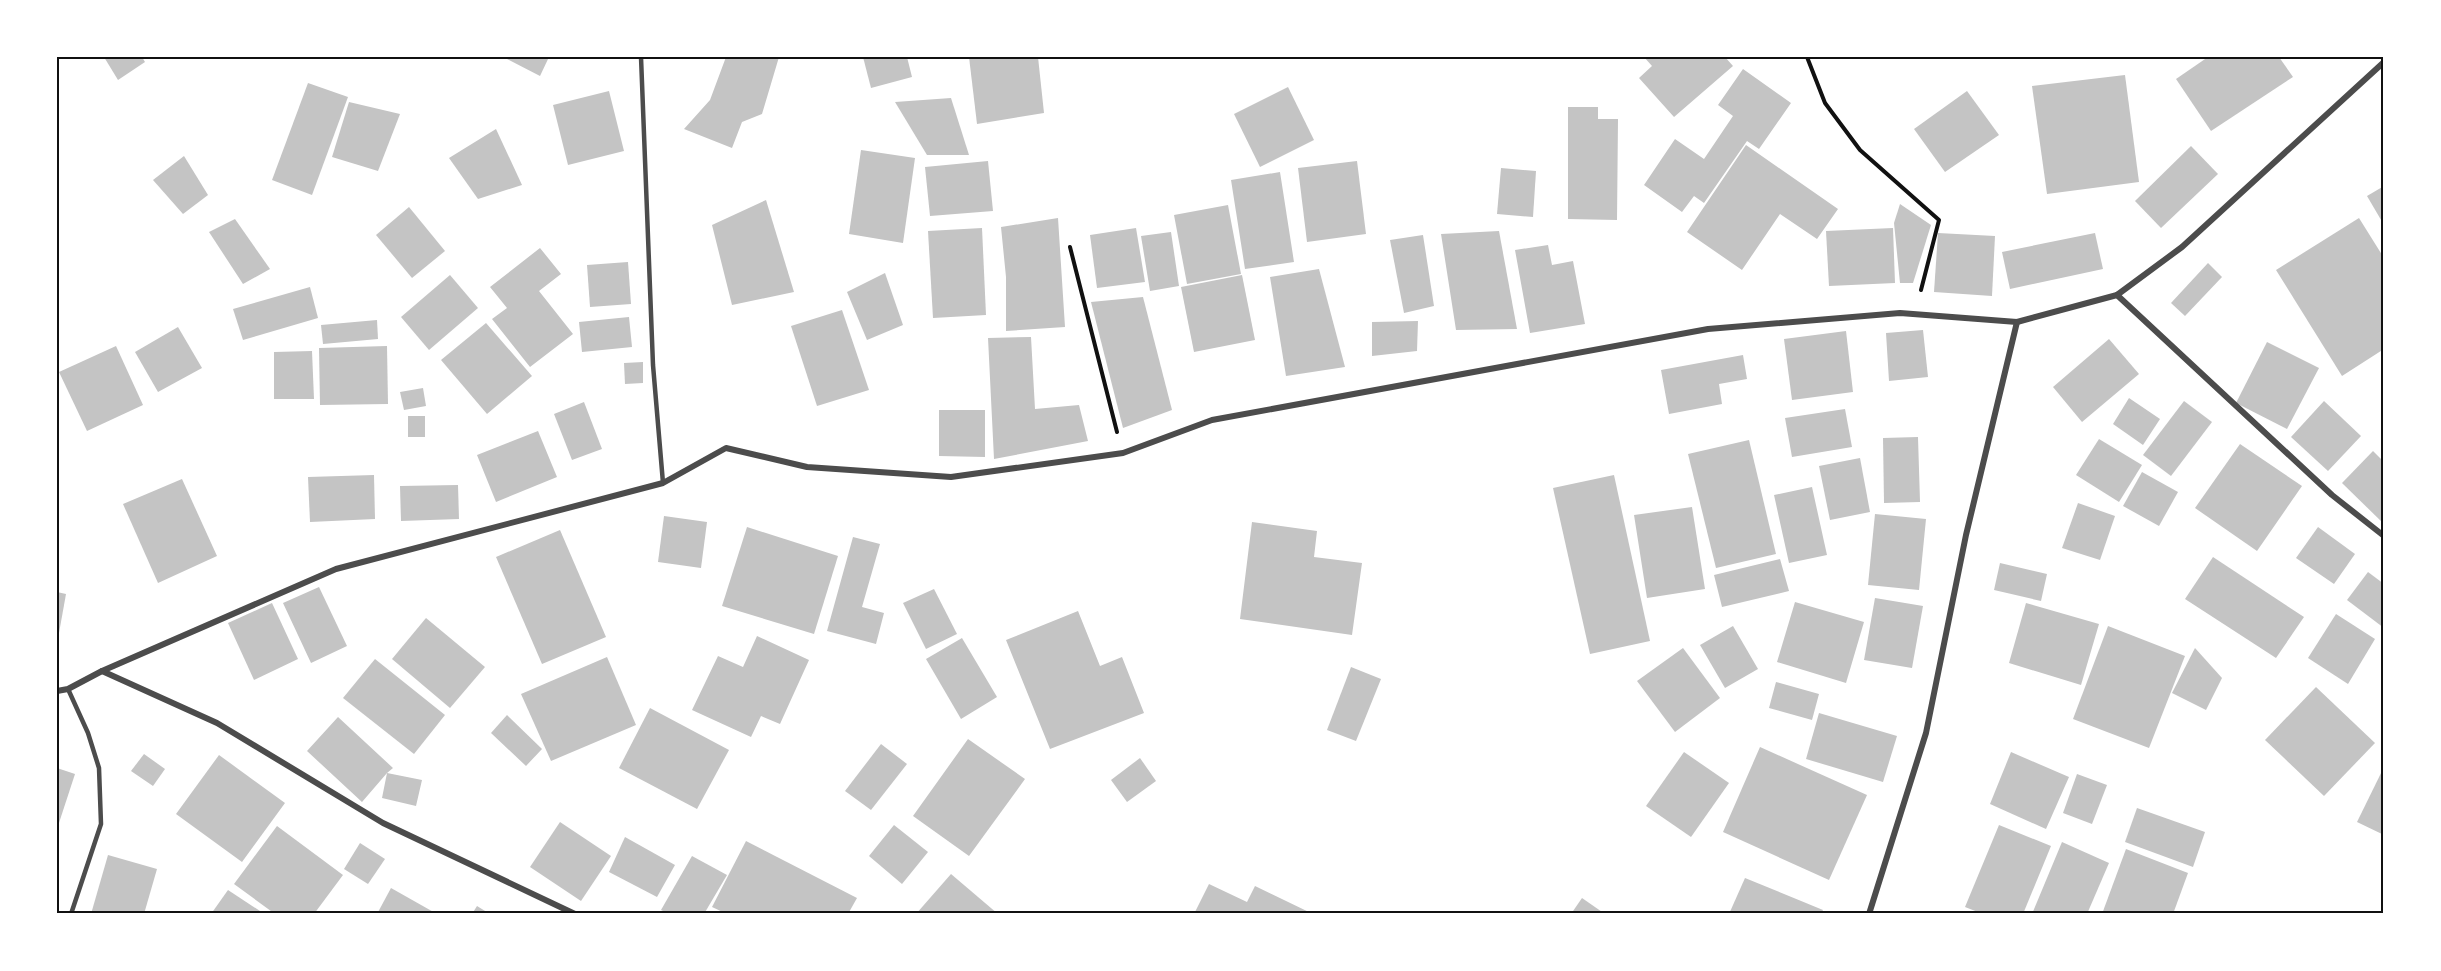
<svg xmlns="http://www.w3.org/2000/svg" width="2441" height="971" font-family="'Golos Text',sans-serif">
  <rect width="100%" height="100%" fill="#fff"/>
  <!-- building -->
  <g fill="#c4c4c4">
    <polygon points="104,57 142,57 145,62 118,80"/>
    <polygon points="503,57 549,57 540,76"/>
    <polygon points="726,57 779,57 762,114 742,122 732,148 684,129 710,100"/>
    <polygon points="863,57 907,57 912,77 871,88"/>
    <polygon points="969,57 1038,57 1044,113 977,124"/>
    <polygon points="1644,57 1725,57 1733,66 1674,117 1639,78 1652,66"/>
    <polygon points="2208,57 2279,57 2293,77 2211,131 2176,79"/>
    <polygon points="1743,69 1791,103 1759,149 1747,141 1704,203 1694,196 1682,212 1644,185 1675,139 1704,159 1733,116 1718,105"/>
    <polygon points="2125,75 2139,182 2047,194 2032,86"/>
    <polygon points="308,83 348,97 312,195 272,180"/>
    <polygon points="1288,87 1314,140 1260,167 1234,114"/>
    <polygon points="609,91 624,151 568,165 553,105"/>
    <polygon points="1967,91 1999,135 1945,172 1914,129"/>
    <polygon points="951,98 969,155 927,155 895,102"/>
    <polygon points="349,102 400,114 378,171 332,157"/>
    <polygon points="1568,107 1598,107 1598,119 1618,119 1617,220 1568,219"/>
    <polygon points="496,129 522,185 478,199 449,158"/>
    <polygon points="1746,145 1838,209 1817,239 1780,214 1742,270 1687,232"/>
    <polygon points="2191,146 2218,174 2161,228 2135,201"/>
    <polygon points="861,150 915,158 903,243 849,234"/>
    <polygon points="184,156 208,195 183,214 153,180"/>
    <polygon points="988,161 993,211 930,216 925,167"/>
    <polygon points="1357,161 1366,234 1307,242 1298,168"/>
    <polygon points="1501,168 1536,171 1533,217 1497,214"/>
    <polygon points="1280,172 1294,262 1245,269 1231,180"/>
    <polygon points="2384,186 2384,225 2367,196"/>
    <polygon points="766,200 794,292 732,305 712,225"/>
    <polygon points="1900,204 1931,225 1913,283 1900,283 1894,223"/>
    <polygon points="1228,205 1241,274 1187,284 1174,215"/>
    <polygon points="409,207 445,251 412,278 376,235"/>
    <polygon points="1058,218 1065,327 1006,331 1006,277 1001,227"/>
    <polygon points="2359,218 2384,258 2384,349 2342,376 2276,270"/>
    <polygon points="235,219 270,269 243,284 209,232"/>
    <polygon points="982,228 986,315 933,318 928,231"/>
    <polygon points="1136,228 1145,282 1097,288 1090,235"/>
    <polygon points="1893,228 1895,283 1829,286 1826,231"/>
    <polygon points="1499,231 1517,329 1456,330 1441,234"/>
    <polygon points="1171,232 1179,286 1150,291 1141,236"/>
    <polygon points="1938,233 1995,236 1992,296 1934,292"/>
    <polygon points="2095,233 2103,269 2010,289 2002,252"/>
    <polygon points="1423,235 1434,306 1404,313 1390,240"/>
    <polygon points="1548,245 1552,265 1573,261 1585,324 1530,333 1515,250"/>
    <polygon points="540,248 561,274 539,291 573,334 530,367 492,319 507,308 490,287"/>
    <polygon points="628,262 631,304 590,307 587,265"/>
    <polygon points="2208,263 2222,277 2185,316 2171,303"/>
    <polygon points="1319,269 1345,367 1286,376 1270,277"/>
    <polygon points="885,273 903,325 867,340 847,292"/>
    <polygon points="450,275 478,308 429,350 401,317"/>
    <polygon points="1242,275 1255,340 1194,352 1181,287"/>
    <polygon points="310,287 318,318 243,340 233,309"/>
    <polygon points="1143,297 1172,410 1123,428 1091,302"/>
    <polygon points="842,310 869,390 817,406 791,326"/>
    <polygon points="629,317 632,347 582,352 579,322"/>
    <polygon points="377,320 378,339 323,344 321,325"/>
    <polygon points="1418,321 1417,351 1372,356 1372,322"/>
    <polygon points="486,323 532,376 487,414 441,360"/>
    <polygon points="178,327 202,368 158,392 135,352"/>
    <polygon points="1923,330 1928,377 1889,381 1886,333"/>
    <polygon points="1846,331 1853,392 1792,400 1784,339"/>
    <polygon points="1031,337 1035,409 1079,405 1088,441 994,459 988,338"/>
    <polygon points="2109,339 2139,374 2082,422 2053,387"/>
    <polygon points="2267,342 2319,368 2287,429 2236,403"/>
    <polygon points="116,346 143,405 87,431 59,372"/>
    <polygon points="387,346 388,404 320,405 319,348"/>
    <polygon points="312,351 314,399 274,399 274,352"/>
    <polygon points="1743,355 1747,379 1719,384 1722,404 1669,414 1661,370"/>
    <polygon points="643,362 643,383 625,384 624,363"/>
    <polygon points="423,388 426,406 404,410 400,392"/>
    <polygon points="2129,398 2160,419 2143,445 2113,424"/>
    <polygon points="2184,401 2212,422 2171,476 2143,455"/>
    <polygon points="2324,401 2361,436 2328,471 2291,437"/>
    <polygon points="584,402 602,449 572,460 554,414"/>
    <polygon points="1845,409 1852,447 1792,457 1785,418"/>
    <polygon points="939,410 985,410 985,457 939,456"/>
    <rect x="408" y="416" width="17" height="21"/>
    <polygon points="538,431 557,477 496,502 477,455"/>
    <polygon points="1918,437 1920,502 1884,503 1883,438"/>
    <polygon points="2099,439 2142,465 2119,502 2076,475"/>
    <polygon points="1749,440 1776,554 1716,568 1688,454"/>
    <polygon points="2240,444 2302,486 2257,551 2195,508"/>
    <polygon points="2373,451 2384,462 2384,524 2342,483"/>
    <polygon points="1860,458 1870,512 1830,520 1819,466"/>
    <polygon points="2142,472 2178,492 2159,526 2123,506"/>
    <polygon points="374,475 375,519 310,522 308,477"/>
    <polygon points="1614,475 1650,641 1590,654 1553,488"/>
    <polygon points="182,479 217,556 158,583 123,504"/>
    <polygon points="458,485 459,519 401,521 400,486"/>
    <polygon points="1812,487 1827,555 1789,563 1774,495"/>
    <polygon points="2078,503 2115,516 2100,560 2062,548"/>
    <polygon points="1692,507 1705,589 1647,598 1634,515"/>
    <polygon points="1875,514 1926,519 1919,590 1868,585"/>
    <polygon points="664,516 707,522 701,568 658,562"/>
    <polygon points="1252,522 1317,531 1314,557 1362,563 1352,635 1240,619"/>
    <polygon points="747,527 838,556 814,634 722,606"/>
    <polygon points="2318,527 2355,554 2334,584 2296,558"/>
    <polygon points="560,530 606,637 542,664 496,557"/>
    <polygon points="853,537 880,544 862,607 884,613 876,644 827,631"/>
    <polygon points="2213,557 2304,617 2276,658 2185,599"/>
    <polygon points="1780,559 1789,591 1722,607 1714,575"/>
    <polygon points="2000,563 2047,574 2041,601 1994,590"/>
    <polygon points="2368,572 2384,584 2384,628 2347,600"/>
    <polygon points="319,587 347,646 311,663 283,603"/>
    <polygon points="934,589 957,634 926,649 903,603"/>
    <polygon points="57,592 66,594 59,633 57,632"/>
    <polygon points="1875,598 1923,606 1912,668 1864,660"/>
    <polygon points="1795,602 1864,622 1846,683 1777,662"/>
    <polygon points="272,603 298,659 254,680 228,623"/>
    <polygon points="2026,603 2099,624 2081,685 2009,663"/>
    <polygon points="1078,611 1100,666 1122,657 1144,713 1050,749 1006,640"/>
    <polygon points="2336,614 2375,639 2348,684 2308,658"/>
    <polygon points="426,618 485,667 450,708 392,659"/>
    <polygon points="1733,626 1758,669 1725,688 1700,645"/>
    <polygon points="2108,626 2185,656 2149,748 2073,719"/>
    <polygon points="757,636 809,660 780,724 761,716 751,737 692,710 718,656 743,667"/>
    <polygon points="962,638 997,697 961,719 926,659"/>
    <polygon points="1683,648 1720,698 1675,732 1637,681"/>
    <polygon points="2195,648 2222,678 2206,710 2172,693"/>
    <polygon points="607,657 636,725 551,761 521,694"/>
    <polygon points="375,659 445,715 414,754 343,698"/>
    <polygon points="1351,667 1381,679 1356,741 1327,730"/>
    <polygon points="1776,682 1819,694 1812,720 1769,708"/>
    <polygon points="2316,687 2375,743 2324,796 2265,740"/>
    <polygon points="650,708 729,750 697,809 619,768"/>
    <polygon points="1819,713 1897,736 1883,782 1806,759"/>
    <polygon points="507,715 542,749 526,766 491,733"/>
    <polygon points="338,717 393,768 387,773 422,780 416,806 382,798 387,773 362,802 307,751"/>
    <polygon points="968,739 1025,779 969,856 913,816"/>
    <polygon points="881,744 907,764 871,810 845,791"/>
    <polygon points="1760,747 1867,795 1829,880 1723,832"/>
    <polygon points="1684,752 1729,783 1691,837 1646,806"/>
    <polygon points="2011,752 2069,777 2046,829 1990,804"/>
    <polygon points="144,754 165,769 153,786 131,771"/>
    <polygon points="219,755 285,803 242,862 176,814"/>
    <polygon points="1140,758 1156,781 1127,802 1111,780"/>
    <polygon points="2384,767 2384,835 2357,822"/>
    <polygon points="57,768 75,774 57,829"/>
    <polygon points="2077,774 2107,785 2092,824 2063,813"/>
    <polygon points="2137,808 2205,832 2193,867 2125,842"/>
    <polygon points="560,822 611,856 581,901 530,867"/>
    <polygon points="894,825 928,852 902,884 869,856"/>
    <polygon points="1999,825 2051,846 2023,914 1983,914 1965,907"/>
    <polygon points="277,826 343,875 314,914 275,914 234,884"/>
    <polygon points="625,837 675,865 657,897 609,872"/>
    <polygon points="746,841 857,898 848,914 727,914 712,907"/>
    <polygon points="2062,842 2109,863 2087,914 2032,914"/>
    <polygon points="360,843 385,859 368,884 344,869"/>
    <polygon points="2126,849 2188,873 2173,914 2102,914"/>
    <polygon points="108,855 157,869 144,914 91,914"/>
    <polygon points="692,856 727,875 704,914 669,914 661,910"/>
    <polygon points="951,874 998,914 916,914"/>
    <polygon points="1745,878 1823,910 1821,914 1729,914"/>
    <polygon points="1209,884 1247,902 1255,886 1313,914 1194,914"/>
    <polygon points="391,888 437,914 377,914"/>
    <polygon points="228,890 260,911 258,914 211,914"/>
    <polygon points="1582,898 1605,914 1571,914"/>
    <polygon points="477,906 490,914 472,914"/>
  </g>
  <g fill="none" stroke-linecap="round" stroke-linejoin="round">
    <!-- path -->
    <g stroke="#111" stroke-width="4">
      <polyline points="1807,57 1825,103 1860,150 1939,220 1921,290"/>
      <polyline points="1070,247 1117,432"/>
    </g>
    <!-- service -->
    <g stroke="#4c4c4c" stroke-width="4.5">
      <polyline points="641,57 653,365 663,483"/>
      <polyline points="68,689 88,733 99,768 101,824 71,914"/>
    </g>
    <!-- minor -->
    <g stroke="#4c4c4c" stroke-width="6">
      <polyline points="2117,295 2332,495 2384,536"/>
      <polyline points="102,671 217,723 383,823 575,914"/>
      <polyline points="57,691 68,689 102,671 336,569 663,483 726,448 807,467 951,477 1123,453 1212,420 1708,329 1900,313 2017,322 2117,295 2182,247 2384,62"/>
      <polyline points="1869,914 1926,733 1966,535 2017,322"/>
    </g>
  </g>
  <!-- border -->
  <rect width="2441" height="971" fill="none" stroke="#ffffff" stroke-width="117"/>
  <rect x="58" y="58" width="2324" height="854" fill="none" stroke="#111" stroke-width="2"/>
</svg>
